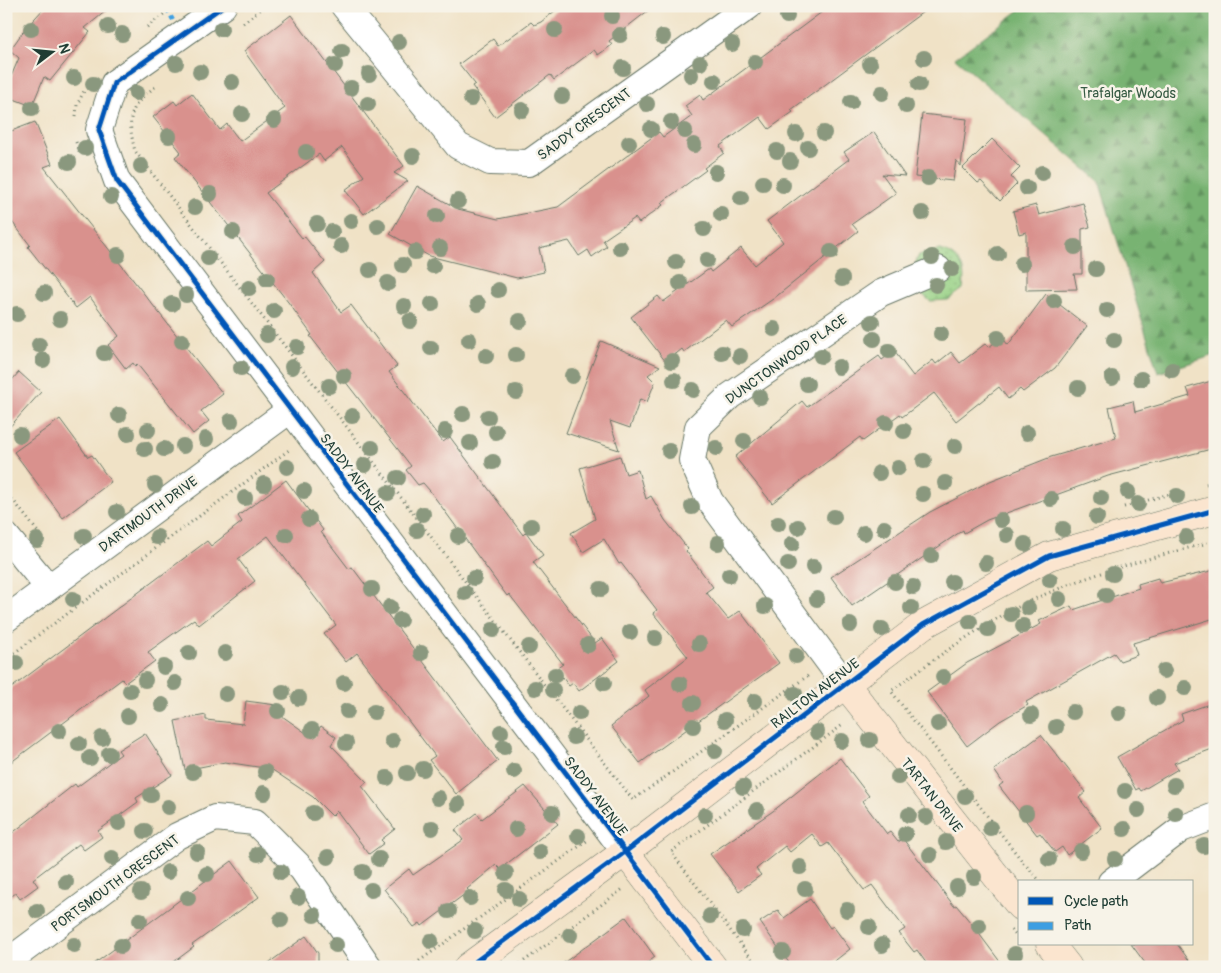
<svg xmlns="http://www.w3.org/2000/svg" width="1221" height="973" font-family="Pangolin,sans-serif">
  <defs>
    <pattern id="grass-dots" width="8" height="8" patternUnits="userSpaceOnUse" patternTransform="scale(1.25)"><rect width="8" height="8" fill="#96d184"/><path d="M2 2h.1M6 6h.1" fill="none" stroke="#7aab6d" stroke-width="1.8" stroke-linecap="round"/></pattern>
    <pattern id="forest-firs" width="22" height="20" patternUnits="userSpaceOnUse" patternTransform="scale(1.25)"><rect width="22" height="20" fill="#78b372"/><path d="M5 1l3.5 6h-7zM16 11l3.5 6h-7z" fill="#62935e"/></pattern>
  </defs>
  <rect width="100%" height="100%" fill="#f7f3e8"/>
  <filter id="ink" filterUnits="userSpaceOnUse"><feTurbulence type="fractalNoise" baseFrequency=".02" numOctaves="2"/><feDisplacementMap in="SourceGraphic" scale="10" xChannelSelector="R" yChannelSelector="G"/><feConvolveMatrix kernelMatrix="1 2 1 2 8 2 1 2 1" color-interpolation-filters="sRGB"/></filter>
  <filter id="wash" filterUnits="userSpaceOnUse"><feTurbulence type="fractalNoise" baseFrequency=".0096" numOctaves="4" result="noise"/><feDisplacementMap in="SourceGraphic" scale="20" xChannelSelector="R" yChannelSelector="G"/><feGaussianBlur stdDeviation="1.12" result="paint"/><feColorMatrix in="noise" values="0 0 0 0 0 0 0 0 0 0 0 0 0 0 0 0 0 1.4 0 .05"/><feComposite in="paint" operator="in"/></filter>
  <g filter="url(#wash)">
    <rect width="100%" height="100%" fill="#f0e2c6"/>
    <!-- grass -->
    <path fill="url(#grass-dots)" stroke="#5a875c" d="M 941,250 C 961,258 966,267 963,289 L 948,300 L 930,301 C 910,285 908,278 919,255 Z"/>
    <!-- forest -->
    <polygon fill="url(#forest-firs)" stroke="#4c7853" points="1025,6 1215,6 1215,355 1158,373 1099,181 955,58"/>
    <g id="blocks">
      <!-- building -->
      <g fill="#d9918d">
        <polygon points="46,6 112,6 85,28 90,32 50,81 44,77 32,106 6,96 6,88 19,58 10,50 25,29"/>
        <polygon points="561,6 654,6 609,41 612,45 598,55 594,50 554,80 550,75 495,117 472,86 475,84 459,64 493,39 498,46 531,22 534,25 541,22"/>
        <polygon points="830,6 931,6 791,110 793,112 769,129 760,117 720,146 724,153 704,168 706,170 661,203 663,205 639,223 635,218 603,240 607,246 592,257 588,250 579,256 569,241 539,248 544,272 517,278 429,256 390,234 417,186 458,209 498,219 558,207 659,132 663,137 692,116 685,106 700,95 703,100"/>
        <polygon points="291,15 404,166 394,173 408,181 364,214 345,190 364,176 342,147 324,161 319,154 266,193 302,238 304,236 325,262 313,273 341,312 351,305 397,366 389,372 443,442 450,437 523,535 526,532 543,555 533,562 595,643 602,638 619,661 579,691 573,683 569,686 556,669 563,664 509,594 507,596 430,491 423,483 418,485 406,470 411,466 310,336 312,335 288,302 175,157 181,152 153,117 174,101 177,105 192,93 220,130 227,124 240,141 285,108 244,51"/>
        <polygon points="922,114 967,119 961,166 956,160 953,181 915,177"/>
        <polygon points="35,122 52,164 44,167 223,394 201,411 209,421 193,434 137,364 135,366 133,363 126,369 108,345 119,336 90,297 76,308 28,247 30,245 6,214 6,133"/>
        <polygon points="874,132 905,176 882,174 896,193 852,224 858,231 773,299 732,327 726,320 684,352 682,349 666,362 631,317 658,296 663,302 709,269 711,272 741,248 755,265 783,242 767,221 849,159 844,152"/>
        <polygon points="992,139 1020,168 1011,177 1017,184 1000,201 981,181 978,183 963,168"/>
        <polygon points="1083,203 1090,227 1082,229 1082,274 1074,274 1077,289 1026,290 1026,232 1019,234 1013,211 1036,205 1039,215"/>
        <polygon points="1046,294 1087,326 1055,368 1023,392 1020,389 1008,399 999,387 956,421 934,393 902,417 900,414 863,441 860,437 772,503 735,457 802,401 807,407 879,356 882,360 894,351 913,376 933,360 936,364 951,352 960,363 985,344 989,347 1002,337 1008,345"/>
        <polygon points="601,341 660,366 648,375 655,382 647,402 640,399 630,428 610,421 619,450 566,433"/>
        <polygon points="19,372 41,392 6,431 6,387"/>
        <polygon points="1215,380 1215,448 1108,476 987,520 964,533 963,530 852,606 831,577 930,512 990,481 1051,457 1116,438 1109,407 1133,401 1135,412 1190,396 1187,388"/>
        <polygon points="60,419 88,457 92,455 111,482 63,518 14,452"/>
        <polygon points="620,456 626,474 638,470 646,499 651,496 665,520 688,549 686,551 713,587 706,592 728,619 740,611 779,663 640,763 611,726 649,696 645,690 688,657 653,613 657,610 621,563 619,564 604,539 583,552 571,533 595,519 580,468"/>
        <polygon points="286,480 323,530 321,532 349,569 352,567 498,761 456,794 429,760 435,756 357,653 346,662 324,634 336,625 268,536 238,559 255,581 199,625 194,619 148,652 155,661 125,683 122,679 6,766 6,692 207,541 211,546 242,522 238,516"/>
        <polygon points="1215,570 1215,618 1133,643 1137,655 1120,661 1114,653 1026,702 1028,705 1000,721 967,746 927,692 967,663 1041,624 1039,621 1071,606 1073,610 1139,588 1138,584 1158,578 1160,583"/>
        <polygon points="246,701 276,705 275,711 313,738 321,726 336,737 331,745 367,782 362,786 395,829 381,840 384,843 369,854 337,811 332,816 313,797 271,769 225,762 185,770 175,721 206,715 206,720 243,724"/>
        <polygon points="1215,702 1215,748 1174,763 1178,769 1141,791 1139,788 1136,790 1117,757 1183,720 1181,714"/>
        <polygon points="145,733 172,775 136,798 138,802 98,831 102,837 84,850 79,844 33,879 38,886 20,899 16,893 6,900 6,838 75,784 77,787 121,754 118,750"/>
        <polygon points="1041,735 1086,792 1079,798 1102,828 1067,855 1062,847 1055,852 1040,833 1037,835 999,786 1003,783 994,770"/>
        <polygon points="840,758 869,796 862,801 887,834 890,832 898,842 903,839 954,906 956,905 971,923 1004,967 929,967 917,950 914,952 899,933 905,929 872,885 864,890 828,843 822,847 812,834 790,852 785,846 756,869 761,875 739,891 710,854 773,811"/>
        <polygon points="525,786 558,824 500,869 496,865 467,889 469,891 422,926 420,923 414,927 384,889 409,869 413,875 463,840 455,830 477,813 482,819"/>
        <polygon points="232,861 259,897 192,945 194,947 167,967 90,967"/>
        <polygon points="810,899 830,928 833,926 850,949 827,967 792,967 760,922 778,910 784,918"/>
        <polygon points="626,917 655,957 642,967 558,967"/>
        <polygon points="306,936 318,953 318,967 263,967"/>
        <polygon points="1131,944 1177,944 1194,967 1148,967"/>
      </g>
    </g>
  </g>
  <g filter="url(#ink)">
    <use href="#blocks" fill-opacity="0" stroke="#687767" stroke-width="1"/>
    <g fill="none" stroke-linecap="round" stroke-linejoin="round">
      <!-- street casing -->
      <g stroke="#687767" stroke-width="28">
        <g id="street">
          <polyline points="223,6 114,83 99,130 117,181 625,852"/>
          <polyline points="344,6 458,146 490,162 529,163 749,6"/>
          <polyline points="6,536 48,587"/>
          <polyline points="6,619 290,410"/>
          <polyline points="845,684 710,501 692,460 698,427 730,396 881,293 938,269"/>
          <polyline points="1111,882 1181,829 1215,816"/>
          <polyline points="6,963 177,836 215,818 255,822 302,869 369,967"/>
        </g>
      </g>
      <!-- secondary casing -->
      <g stroke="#687767" stroke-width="29">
        <g id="secondary">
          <polyline points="845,684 1020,906"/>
          <polyline points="625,852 713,967"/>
          <polyline points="1050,944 1068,967"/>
          <polyline points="468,967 625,852 923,625 1049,556 1215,510"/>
        </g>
      </g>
      <!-- path -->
      <g stroke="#687767" stroke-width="3" stroke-dasharray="1 4" stroke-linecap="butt">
        <polyline points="243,23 265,6"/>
        <polyline points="147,27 174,6"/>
        <path d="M 155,87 C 128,107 127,119 135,151 L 633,800 L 809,675"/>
        <polyline points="76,116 77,105 84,91"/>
        <polyline points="76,142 80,155"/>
        <polyline points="1206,484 1215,482"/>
        <polyline points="6,491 41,536"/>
        <polyline points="1124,507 1180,491"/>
        <polyline points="6,659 289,450"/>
        <path d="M 1041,882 L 1022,861 L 891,691 C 934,659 978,627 1026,603 C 1086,574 1151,558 1215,541"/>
        <polyline points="1011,930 1020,940"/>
        <polyline points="411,967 588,840"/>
        <polyline points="516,967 623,889"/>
        <polyline points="758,967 671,852 844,724"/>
      </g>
      <!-- street -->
      <use href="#street" stroke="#fff" stroke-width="26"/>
      <!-- secondary -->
      <use href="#secondary" stroke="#fbe5cf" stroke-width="28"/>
      <!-- quiet -->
      <polyline stroke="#3c9ee2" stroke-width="4" stroke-dasharray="8 4" stroke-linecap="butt" points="165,6 173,20"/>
      <!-- cycleway casing -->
      <g stroke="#f7f3e8" stroke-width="8">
        <g id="cycleway">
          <polyline points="223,6 114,83 99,130 117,181 713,967"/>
          <polyline points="468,967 625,852 923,625 1049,556 1215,510"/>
        </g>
      </g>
      <!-- cycleway -->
      <use href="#cycleway" stroke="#0057b8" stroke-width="5"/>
    </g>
    <!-- trees -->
    <g fill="#8a987e">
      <circle cx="612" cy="16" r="8"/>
      <circle cx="787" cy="16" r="8"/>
      <circle cx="108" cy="26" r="8"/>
      <circle cx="31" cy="29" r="8"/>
      <circle cx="221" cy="29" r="8"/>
      <circle cx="555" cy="30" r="8"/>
      <circle cx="122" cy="34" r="8"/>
      <circle cx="620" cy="35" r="8"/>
      <circle cx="663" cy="37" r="8"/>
      <circle cx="399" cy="42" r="8"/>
      <circle cx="732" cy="44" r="8"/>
      <circle cx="342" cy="51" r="8"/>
      <circle cx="924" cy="58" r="8"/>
      <circle cx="755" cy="62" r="8"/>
      <circle cx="176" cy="63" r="8"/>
      <circle cx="700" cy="63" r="8"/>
      <circle cx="870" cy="64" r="8"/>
      <circle cx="335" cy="65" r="8"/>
      <circle cx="623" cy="68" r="8"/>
      <circle cx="200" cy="72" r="8"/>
      <circle cx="369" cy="74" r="8"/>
      <circle cx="691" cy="75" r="8"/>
      <circle cx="74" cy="78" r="8"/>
      <circle cx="714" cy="81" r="8"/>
      <circle cx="232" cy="82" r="8"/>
      <circle cx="93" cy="84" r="8"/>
      <circle cx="919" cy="84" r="8"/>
      <circle cx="351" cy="88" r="8"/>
      <circle cx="136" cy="93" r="8"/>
      <circle cx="882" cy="93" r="8"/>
      <circle cx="562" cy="96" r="8"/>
      <circle cx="471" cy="99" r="8"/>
      <circle cx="851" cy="102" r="8"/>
      <circle cx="368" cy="104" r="8"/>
      <circle cx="647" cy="104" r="8"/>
      <circle cx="906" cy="106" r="8"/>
      <circle cx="32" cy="108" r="8"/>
      <circle cx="522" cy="110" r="8"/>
      <circle cx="242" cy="114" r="8"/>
      <circle cx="274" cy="120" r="8"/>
      <circle cx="671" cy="122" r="8"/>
      <circle cx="651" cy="129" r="8"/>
      <circle cx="685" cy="131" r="8"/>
      <circle cx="824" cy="133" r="8"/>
      <circle cx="796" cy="134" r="8"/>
      <circle cx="169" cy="136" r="8"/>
      <circle cx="629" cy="143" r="8"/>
      <circle cx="694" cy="145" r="8"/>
      <circle cx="85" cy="148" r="8"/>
      <circle cx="808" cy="148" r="8"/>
      <circle cx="777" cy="151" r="8"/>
      <circle cx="306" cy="152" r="8"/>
      <circle cx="413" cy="156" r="8"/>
      <circle cx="790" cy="161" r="8"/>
      <circle cx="69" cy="162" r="8"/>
      <circle cx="141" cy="166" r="8"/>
      <circle cx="716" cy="172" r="8"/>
      <circle cx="1042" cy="173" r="8"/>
      <circle cx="928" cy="178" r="8"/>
      <circle cx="763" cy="183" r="8"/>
      <circle cx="783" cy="185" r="8"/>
      <circle cx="1027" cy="188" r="8"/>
      <circle cx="210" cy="194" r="8"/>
      <circle cx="111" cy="197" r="8"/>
      <circle cx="741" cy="198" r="8"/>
      <circle cx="458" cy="201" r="8"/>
      <circle cx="195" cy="207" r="8"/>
      <circle cx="922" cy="213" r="8"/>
      <circle cx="721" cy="214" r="8"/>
      <circle cx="437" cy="216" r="8"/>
      <circle cx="351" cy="221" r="8"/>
      <circle cx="317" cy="224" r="8"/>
      <circle cx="378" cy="226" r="8"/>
      <circle cx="704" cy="229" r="8"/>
      <circle cx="233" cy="232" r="8"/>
      <circle cx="332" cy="232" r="8"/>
      <circle cx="341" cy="246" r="8"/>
      <circle cx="1075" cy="247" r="8"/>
      <circle cx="440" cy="248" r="8"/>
      <circle cx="620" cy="248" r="8"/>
      <circle cx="415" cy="252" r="8"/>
      <circle cx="831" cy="252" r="8"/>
      <circle cx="998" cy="254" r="8"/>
      <circle cx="118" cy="255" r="8"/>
      <circle cx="932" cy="257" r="8"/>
      <circle cx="208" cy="258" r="8"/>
      <circle cx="707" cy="260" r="8"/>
      <circle cx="676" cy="262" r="8"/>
      <circle cx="1022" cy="264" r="8"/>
      <circle cx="403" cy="265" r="8"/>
      <circle cx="433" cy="266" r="8"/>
      <circle cx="952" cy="269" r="8"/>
      <circle cx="1096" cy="269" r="8"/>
      <circle cx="370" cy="270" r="8"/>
      <circle cx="267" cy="279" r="8"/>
      <circle cx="842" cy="279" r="8"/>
      <circle cx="388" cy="283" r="8"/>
      <circle cx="680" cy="283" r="8"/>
      <circle cx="936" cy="285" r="8"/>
      <circle cx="249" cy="288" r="8"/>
      <circle cx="498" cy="290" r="8"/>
      <circle cx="44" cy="293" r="8"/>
      <circle cx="186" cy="295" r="8"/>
      <circle cx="1054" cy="301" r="8"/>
      <circle cx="172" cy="304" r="8"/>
      <circle cx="432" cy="304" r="8"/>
      <circle cx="478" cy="304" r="8"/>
      <circle cx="404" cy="306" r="8"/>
      <circle cx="1107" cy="310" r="8"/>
      <circle cx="274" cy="311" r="8"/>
      <circle cx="17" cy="314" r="8"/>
      <circle cx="60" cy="319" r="8"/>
      <circle cx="410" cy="321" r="8"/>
      <circle cx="520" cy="321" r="8"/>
      <circle cx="872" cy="322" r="8"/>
      <circle cx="774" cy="329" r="8"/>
      <circle cx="941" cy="334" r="8"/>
      <circle cx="267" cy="335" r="8"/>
      <circle cx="998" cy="338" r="8"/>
      <circle cx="874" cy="339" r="8"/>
      <circle cx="469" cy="340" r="8"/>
      <circle cx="1114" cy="340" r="8"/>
      <circle cx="182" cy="341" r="8"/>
      <circle cx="39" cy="345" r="8"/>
      <circle cx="297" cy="347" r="8"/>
      <circle cx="431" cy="348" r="8"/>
      <circle cx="889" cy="351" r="8"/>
      <circle cx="104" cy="353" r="8"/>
      <circle cx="722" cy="353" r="8"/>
      <circle cx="516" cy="355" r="8"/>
      <circle cx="486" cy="356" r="8"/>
      <circle cx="740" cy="356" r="8"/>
      <circle cx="821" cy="356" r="8"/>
      <circle cx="43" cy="360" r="8"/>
      <circle cx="672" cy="361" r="8"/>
      <circle cx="292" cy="367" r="8"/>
      <circle cx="839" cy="367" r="8"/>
      <circle cx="241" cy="368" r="8"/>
      <circle cx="1172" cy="370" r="8"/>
      <circle cx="344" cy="376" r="8"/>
      <circle cx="572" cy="376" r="8"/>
      <circle cx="1112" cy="378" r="8"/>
      <circle cx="1141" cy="379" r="8"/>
      <circle cx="674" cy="380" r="8"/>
      <circle cx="807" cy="384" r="8"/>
      <circle cx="329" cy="386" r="8"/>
      <circle cx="1078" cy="388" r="8"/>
      <circle cx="693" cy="390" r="8"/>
      <circle cx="516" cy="392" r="8"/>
      <circle cx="760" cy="397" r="8"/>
      <circle cx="463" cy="414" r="8"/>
      <circle cx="119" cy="415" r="8"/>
      <circle cx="352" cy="416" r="8"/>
      <circle cx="488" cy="417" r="8"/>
      <circle cx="231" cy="421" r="8"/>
      <circle cx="886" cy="423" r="8"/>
      <circle cx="148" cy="430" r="8"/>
      <circle cx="445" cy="431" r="8"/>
      <circle cx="904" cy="431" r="8"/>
      <circle cx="496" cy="432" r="8"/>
      <circle cx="1027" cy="433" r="8"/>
      <circle cx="128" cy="434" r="8"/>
      <circle cx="20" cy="435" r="8"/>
      <circle cx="206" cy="439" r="8"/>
      <circle cx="744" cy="441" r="8"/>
      <circle cx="470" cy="443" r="8"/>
      <circle cx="183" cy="446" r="8"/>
      <circle cx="955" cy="446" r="8"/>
      <circle cx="372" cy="448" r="8"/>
      <circle cx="716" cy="448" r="8"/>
      <circle cx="145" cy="449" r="8"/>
      <circle cx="164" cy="449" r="8"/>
      <circle cx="669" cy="451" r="8"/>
      <circle cx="924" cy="461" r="8"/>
      <circle cx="493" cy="462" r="8"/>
      <circle cx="365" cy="465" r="8"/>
      <circle cx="287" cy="467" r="8"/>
      <circle cx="898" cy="468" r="8"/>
      <circle cx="879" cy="473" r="8"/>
      <circle cx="398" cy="478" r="8"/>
      <circle cx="945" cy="483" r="8"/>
      <circle cx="264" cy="484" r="8"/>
      <circle cx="155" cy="485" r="8"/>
      <circle cx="304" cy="491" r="8"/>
      <circle cx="1128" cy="492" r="8"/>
      <circle cx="388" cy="493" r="8"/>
      <circle cx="923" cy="494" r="8"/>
      <circle cx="1177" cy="496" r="8"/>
      <circle cx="245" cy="498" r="8"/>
      <circle cx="1101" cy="498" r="8"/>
      <circle cx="1051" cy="499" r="8"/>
      <circle cx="1138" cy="504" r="8"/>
      <circle cx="692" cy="507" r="8"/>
      <circle cx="117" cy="512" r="8"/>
      <circle cx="423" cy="514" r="8"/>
      <circle cx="834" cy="517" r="8"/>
      <circle cx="1097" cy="517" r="8"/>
      <circle cx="309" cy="519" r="8"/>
      <circle cx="1001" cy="520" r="8"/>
      <circle cx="778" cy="524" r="8"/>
      <circle cx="531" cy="526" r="8"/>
      <circle cx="798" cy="527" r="8"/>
      <circle cx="884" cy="528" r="8"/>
      <circle cx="1063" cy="529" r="8"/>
      <circle cx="417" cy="530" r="8"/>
      <circle cx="864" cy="533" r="8"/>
      <circle cx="286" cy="535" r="8"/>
      <circle cx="1007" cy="535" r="8"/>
      <circle cx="84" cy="536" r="8"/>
      <circle cx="458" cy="536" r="8"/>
      <circle cx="157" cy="537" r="8"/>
      <circle cx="1186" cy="537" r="8"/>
      <circle cx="37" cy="540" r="8"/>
      <circle cx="718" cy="543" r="8"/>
      <circle cx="792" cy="544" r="8"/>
      <circle cx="1025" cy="544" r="8"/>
      <circle cx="931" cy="556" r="8"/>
      <circle cx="986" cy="563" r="8"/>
      <circle cx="788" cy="564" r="8"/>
      <circle cx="813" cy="567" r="8"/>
      <circle cx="1113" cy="574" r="8"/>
      <circle cx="729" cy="575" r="8"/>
      <circle cx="474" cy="578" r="8"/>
      <circle cx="1050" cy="580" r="8"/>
      <circle cx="895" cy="582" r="8"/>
      <circle cx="952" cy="582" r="8"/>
      <circle cx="913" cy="587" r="8"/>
      <circle cx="372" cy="589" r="8"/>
      <circle cx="601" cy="589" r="8"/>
      <circle cx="465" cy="593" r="8"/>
      <circle cx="1106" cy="595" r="8"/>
      <circle cx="73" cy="599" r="8"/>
      <circle cx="817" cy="599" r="8"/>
      <circle cx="1059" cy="599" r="8"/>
      <circle cx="765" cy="606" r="8"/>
      <circle cx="390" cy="607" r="8"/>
      <circle cx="911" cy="608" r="8"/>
      <circle cx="1028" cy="608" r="8"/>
      <circle cx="1011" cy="614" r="8"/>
      <circle cx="400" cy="620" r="8"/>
      <circle cx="970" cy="622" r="8"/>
      <circle cx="850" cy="625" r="8"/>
      <circle cx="1023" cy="626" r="8"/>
      <circle cx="882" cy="629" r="8"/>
      <circle cx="988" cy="629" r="8"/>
      <circle cx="493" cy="630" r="8"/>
      <circle cx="630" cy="632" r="8"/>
      <circle cx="655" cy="638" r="8"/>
      <circle cx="699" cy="644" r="8"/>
      <circle cx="588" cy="645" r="8"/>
      <circle cx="529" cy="647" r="8"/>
      <circle cx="189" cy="653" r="8"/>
      <circle cx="225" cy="653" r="8"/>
      <circle cx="421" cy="653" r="8"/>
      <circle cx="796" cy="656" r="8"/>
      <circle cx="16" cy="663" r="8"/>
      <circle cx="164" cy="667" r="8"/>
      <circle cx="1164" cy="671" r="8"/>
      <circle cx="555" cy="675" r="8"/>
      <circle cx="943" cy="677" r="8"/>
      <circle cx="145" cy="680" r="8"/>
      <circle cx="175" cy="683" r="8"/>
      <circle cx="344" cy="683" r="8"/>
      <circle cx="604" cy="683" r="8"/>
      <circle cx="680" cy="684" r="8"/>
      <circle cx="535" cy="688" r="8"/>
      <circle cx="1185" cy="688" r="8"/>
      <circle cx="553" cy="690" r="8"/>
      <circle cx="130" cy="691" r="8"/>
      <circle cx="283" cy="692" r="8"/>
      <circle cx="226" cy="694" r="8"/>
      <circle cx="795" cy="694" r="8"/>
      <circle cx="299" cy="698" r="8"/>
      <circle cx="1157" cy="698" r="8"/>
      <circle cx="755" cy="701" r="8"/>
      <circle cx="693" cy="703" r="8"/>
      <circle cx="162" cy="705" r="8"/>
      <circle cx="278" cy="711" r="8"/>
      <circle cx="347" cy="711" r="8"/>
      <circle cx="374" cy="712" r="8"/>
      <circle cx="1073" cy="712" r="8"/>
      <circle cx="579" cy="713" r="8"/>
      <circle cx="1119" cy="713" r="8"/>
      <circle cx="1031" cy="715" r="8"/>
      <circle cx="128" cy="716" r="8"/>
      <circle cx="725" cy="720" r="8"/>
      <circle cx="938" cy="724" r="8"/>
      <circle cx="693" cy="726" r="8"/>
      <circle cx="1056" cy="727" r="8"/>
      <circle cx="312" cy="730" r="8"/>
      <circle cx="59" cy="731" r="8"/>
      <circle cx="501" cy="732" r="8"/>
      <circle cx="817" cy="732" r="8"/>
      <circle cx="574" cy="737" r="8"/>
      <circle cx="102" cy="738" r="8"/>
      <circle cx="870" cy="740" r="8"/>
      <circle cx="392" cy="741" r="8"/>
      <circle cx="842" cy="741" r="8"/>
      <circle cx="346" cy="743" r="8"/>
      <circle cx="79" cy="744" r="8"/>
      <circle cx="504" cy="747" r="8"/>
      <circle cx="715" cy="751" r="8"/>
      <circle cx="109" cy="754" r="8"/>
      <circle cx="90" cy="758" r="8"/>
      <circle cx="423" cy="769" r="8"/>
      <circle cx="514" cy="771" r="8"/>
      <circle cx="193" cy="772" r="8"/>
      <circle cx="265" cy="772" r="8"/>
      <circle cx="407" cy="773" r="8"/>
      <circle cx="898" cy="777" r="8"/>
      <circle cx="387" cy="778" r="8"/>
      <circle cx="1174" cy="785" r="8"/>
      <circle cx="743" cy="787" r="8"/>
      <circle cx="1125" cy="791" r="8"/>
      <circle cx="264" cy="793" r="8"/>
      <circle cx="151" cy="795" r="8"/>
      <circle cx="965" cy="796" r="8"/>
      <circle cx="438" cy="798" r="8"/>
      <circle cx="458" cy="804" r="8"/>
      <circle cx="168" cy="807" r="8"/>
      <circle cx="757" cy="810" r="8"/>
      <circle cx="1138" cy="810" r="8"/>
      <circle cx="313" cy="813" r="8"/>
      <circle cx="552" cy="813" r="8"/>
      <circle cx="1026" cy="813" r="8"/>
      <circle cx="1176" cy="814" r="8"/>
      <circle cx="705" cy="815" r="8"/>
      <circle cx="909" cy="815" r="8"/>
      <circle cx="926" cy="817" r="8"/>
      <circle cx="119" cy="823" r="8"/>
      <circle cx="432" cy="828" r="8"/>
      <circle cx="990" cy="828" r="8"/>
      <circle cx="516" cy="829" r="8"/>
      <circle cx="1124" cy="829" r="8"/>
      <circle cx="145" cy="831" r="8"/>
      <circle cx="905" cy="834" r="8"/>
      <circle cx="578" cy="836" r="8"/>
      <circle cx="946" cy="842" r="8"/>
      <circle cx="1204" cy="846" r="8"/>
      <circle cx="1081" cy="851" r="8"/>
      <circle cx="197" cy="852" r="8"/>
      <circle cx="540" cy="852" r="8"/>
      <circle cx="258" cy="854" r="8"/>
      <circle cx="930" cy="855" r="8"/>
      <circle cx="328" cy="857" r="8"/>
      <circle cx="112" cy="858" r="8"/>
      <circle cx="379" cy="859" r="8"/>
      <circle cx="1049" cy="859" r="8"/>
      <circle cx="1115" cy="859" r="8"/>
      <circle cx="800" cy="867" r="8"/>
      <circle cx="168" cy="872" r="8"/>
      <circle cx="281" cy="872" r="8"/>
      <circle cx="363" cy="872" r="8"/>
      <circle cx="506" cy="873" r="8"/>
      <circle cx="207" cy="874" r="8"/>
      <circle cx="974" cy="877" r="8"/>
      <circle cx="66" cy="882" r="8"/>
      <circle cx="957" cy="887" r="8"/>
      <circle cx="805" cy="889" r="8"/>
      <circle cx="371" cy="890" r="8"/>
      <circle cx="506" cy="890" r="8"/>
      <circle cx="141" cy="892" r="8"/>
      <circle cx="298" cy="897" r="8"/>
      <circle cx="188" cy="898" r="8"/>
      <circle cx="470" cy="898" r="8"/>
      <circle cx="519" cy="899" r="8"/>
      <circle cx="847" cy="910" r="8"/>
      <circle cx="37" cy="911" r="8"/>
      <circle cx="449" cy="911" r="8"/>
      <circle cx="314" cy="915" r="8"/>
      <circle cx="710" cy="916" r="8"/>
      <circle cx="140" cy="920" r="8"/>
      <circle cx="281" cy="920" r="8"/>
      <circle cx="979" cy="926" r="8"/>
      <circle cx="869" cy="927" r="8"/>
      <circle cx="743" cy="930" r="8"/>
      <circle cx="475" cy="931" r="8"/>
      <circle cx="570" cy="935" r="8"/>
      <circle cx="431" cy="941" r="8"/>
      <circle cx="74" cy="945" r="8"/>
      <circle cx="336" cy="945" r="8"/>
      <circle cx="882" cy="945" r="8"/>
      <circle cx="121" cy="946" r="8"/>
      <circle cx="783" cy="952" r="8"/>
      <circle cx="1015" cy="954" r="8"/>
    </g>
  </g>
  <g text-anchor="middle" stroke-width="5" stroke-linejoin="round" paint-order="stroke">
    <!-- park labels -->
    <g font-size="14" fill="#375b44" stroke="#f7f3e8">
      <text x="1128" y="98">Trafalgar Woods</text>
    </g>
    <!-- street labels -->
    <g font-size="14" fill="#1f3d34" stroke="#f7f3e8">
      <text transform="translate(584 124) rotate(-36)" y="5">SADDY CRESCENT</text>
      <text transform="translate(786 359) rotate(-35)" y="5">DUNCTONWOOD PLACE</text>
      <text transform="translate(352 473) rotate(53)" y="5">SADDY AVENUE</text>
      <text transform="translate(148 514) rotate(-36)" y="5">DARTMOUTH DRIVE</text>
      <text transform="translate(815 693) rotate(-37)" y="5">RAILTON AVENUE</text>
      <text transform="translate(932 795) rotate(52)" y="5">TARTAN DRIVE</text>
      <text transform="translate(596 796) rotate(53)" y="5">SADDY AVENUE</text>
      <text transform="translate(115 883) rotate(-36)" y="5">PORTSMOUTH CRESCENT</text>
    </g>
  </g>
  <!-- margin -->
  <rect width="1221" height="973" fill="none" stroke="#f7f3e8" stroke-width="25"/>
  <!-- legend -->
  <rect x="1018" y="880" width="175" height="65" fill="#f7f3e8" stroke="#a1aaa0"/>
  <rect x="1028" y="897" width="25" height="8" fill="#0057b8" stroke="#a1aaa0"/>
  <text x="1064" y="906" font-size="15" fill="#1f3d34">Cycle path</text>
  <rect x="1028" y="922" width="25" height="8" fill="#3c9ee2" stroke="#a1aaa0"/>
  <text x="1064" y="930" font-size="15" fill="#1f3d34">Path</text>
  <!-- north arrow -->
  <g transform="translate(52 52) rotate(74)" stroke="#f7f3e8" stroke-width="4" paint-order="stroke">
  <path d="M0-4L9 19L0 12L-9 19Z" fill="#1f3d34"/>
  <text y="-8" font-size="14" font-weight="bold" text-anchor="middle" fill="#1f3d34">N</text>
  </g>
</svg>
